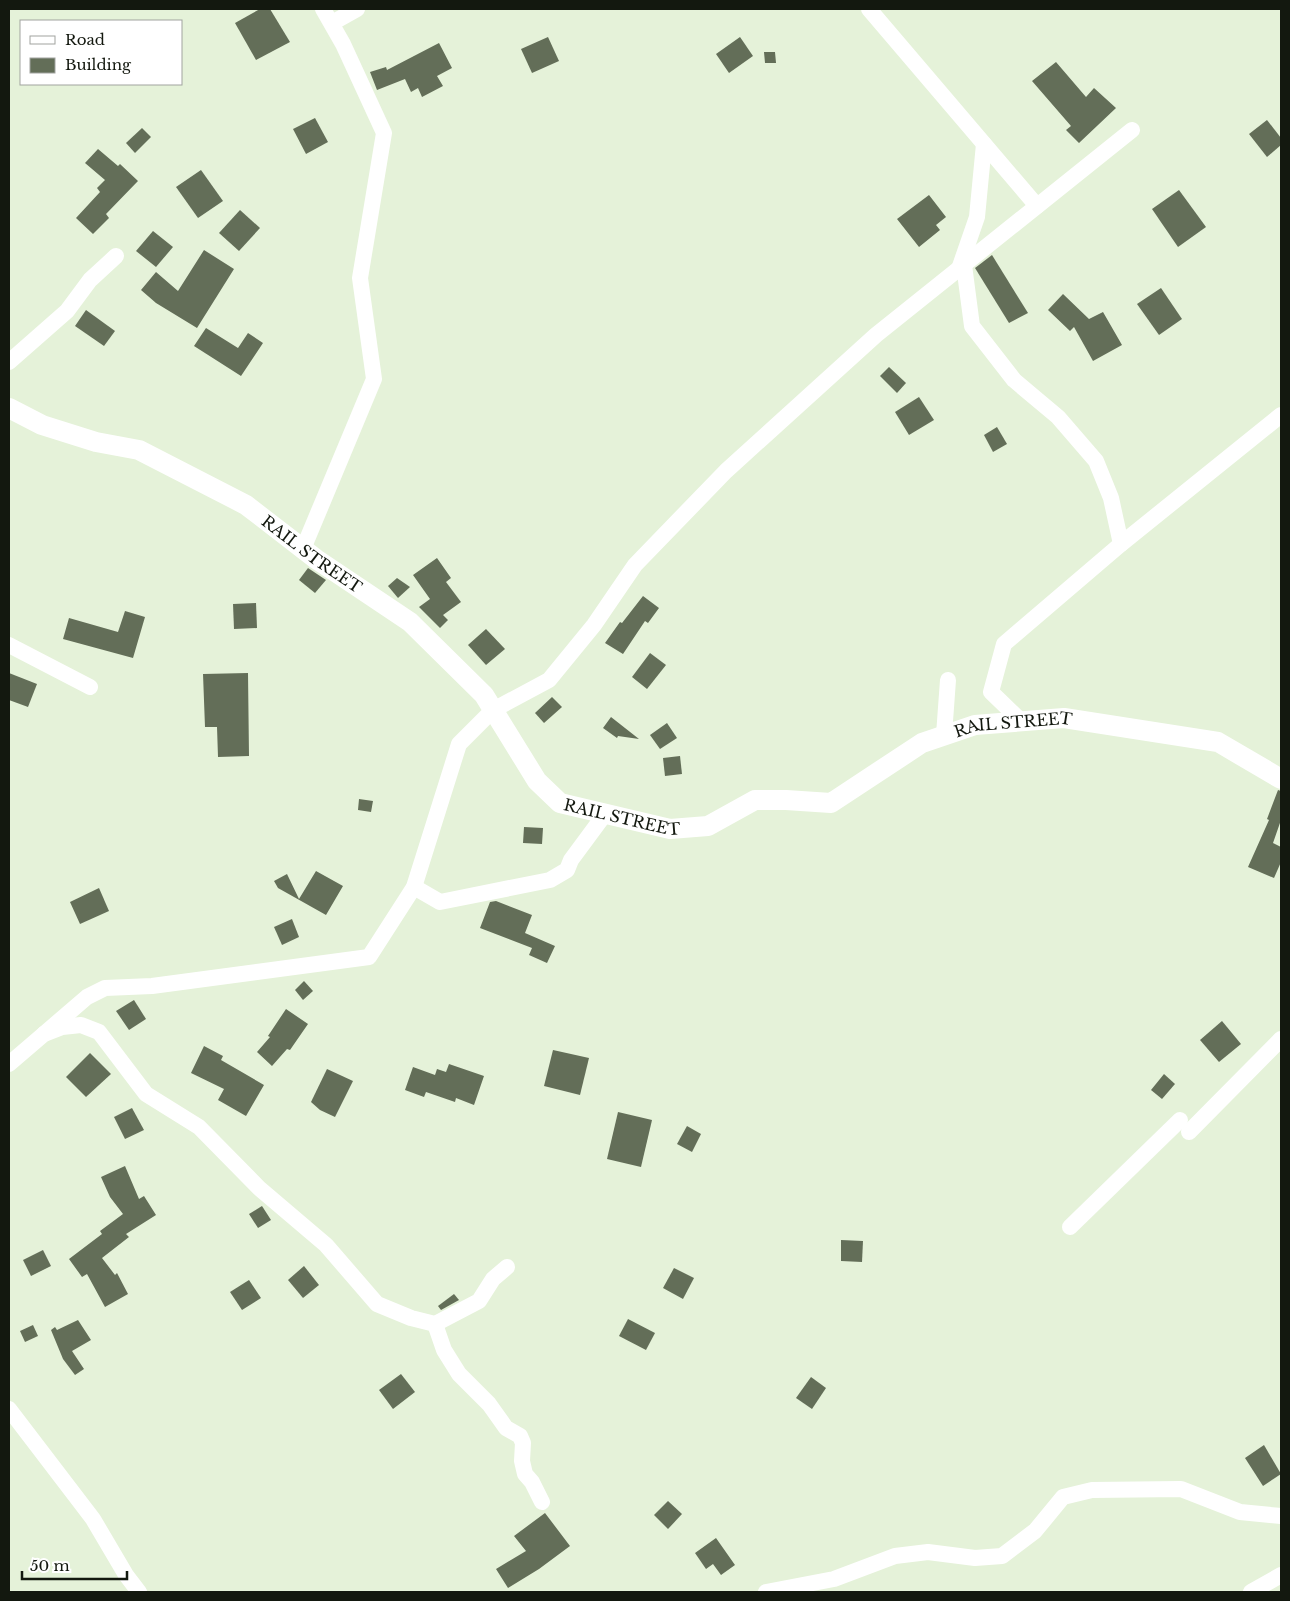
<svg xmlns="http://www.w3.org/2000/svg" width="1290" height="1601" font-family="'Libre Baskerville',serif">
  <rect width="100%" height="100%" fill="#e5f2d9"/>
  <!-- building -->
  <g fill="#636e58">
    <polygon points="260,9 270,9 290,42 256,60 235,23"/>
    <polygon points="548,37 559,61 532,73 521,49"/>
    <polygon points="740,37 753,56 729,73 716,54"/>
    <polygon points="439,43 452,68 437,76 443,86 422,97 418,88 411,92 405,79 377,90 370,72 386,67 387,70"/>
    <polygon points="764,52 775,52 776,63 765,63"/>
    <polygon points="1056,62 1086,97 1094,88 1116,108 1079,143 1066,130 1071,126 1032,81"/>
    <polygon points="315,118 328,142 306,154 293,129"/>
    <polygon points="1267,120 1281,138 1281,145 1267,157 1249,134"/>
    <polygon points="142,128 151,137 135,153 126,143"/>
    <polygon points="98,149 118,166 120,164 138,181 106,214 109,218 93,234 76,218 100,192 97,188 105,180 85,163"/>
    <polygon points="201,170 223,201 198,218 176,187"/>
    <polygon points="1179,190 1206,227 1178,247 1152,209"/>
    <polygon points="929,195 946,217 936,225 940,230 919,247 897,219"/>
    <polygon points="240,210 260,228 239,251 219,233"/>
    <polygon points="153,231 173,247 156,267 136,251"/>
    <polygon points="204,250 234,269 197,328 156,303 141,290 156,272 178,291"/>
    <polygon points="992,255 1028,313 1009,323 975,268"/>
    <polygon points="1161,288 1182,319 1159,335 1137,304"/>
    <polygon points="1063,294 1089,319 1103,312 1122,345 1093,361 1074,327 1070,331 1048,310"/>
    <polygon points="86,310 115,331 104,346 75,326"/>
    <polygon points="206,328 238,348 248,333 263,343 241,376 194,346"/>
    <polygon points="889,367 906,383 897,393 880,376"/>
    <polygon points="919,397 934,420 909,435 895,412"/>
    <polygon points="997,427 1007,444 993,452 984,435"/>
    <polygon points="437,558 451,578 446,582 461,602 443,615 448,620 440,628 419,607 430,599 413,575"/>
    <polygon points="308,568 326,580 315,593 299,580"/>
    <polygon points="397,578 410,587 398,598 388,586"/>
    <polygon points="643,596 659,608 648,623 645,621 623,654 605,643 620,622 622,623"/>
    <polygon points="256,603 257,628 234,629 233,604"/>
    <polygon points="125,611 145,617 133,658 63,639 69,618 118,632"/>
    <polygon points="486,629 505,649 486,665 468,645"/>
    <polygon points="650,653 666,665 647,689 632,677"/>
    <polygon points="9,673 37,684 28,707 9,700"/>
    <polygon points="248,673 249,756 218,757 217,727 205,727 203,674"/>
    <polygon points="552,697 562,707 544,723 535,713"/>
    <polygon points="611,717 639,739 618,736 617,738 603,728"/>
    <polygon points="667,723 677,738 660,749 650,735"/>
    <polygon points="680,756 682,774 665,776 663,758"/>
    <polygon points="1278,790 1281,791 1281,820 1273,843 1281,847 1281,862 1274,878 1248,867 1269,820 1267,819"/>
    <polygon points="359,799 373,801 371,812 358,810"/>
    <polygon points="524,827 543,828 542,844 523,843"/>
    <polygon points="316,871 343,886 326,915 278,888 274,881 287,874 299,899"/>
    <polygon points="99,888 109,911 80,924 70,902"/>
    <polygon points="496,901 532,915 525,933 555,946 547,963 529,955 532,948 480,928 490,902"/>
    <polygon points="292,919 299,937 282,945 274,927"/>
    <polygon points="304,981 313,991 303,1000 295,990"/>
    <polygon points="134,1000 146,1019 129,1030 116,1011"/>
    <polygon points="286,1009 308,1024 290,1050 287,1049 272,1066 257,1052 270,1037 268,1036"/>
    <polygon points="1222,1021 1241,1044 1219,1062 1200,1040"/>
    <polygon points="204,1046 223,1056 221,1060 264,1085 246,1116 218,1100 224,1089 191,1073"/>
    <polygon points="553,1050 589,1058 580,1095 544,1086"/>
    <polygon points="90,1053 111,1074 86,1097 66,1077"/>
    <polygon points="449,1064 484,1076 474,1105 456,1098 455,1102 426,1092 424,1097 405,1090 413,1067 435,1075 437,1069 446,1072"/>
    <polygon points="327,1069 353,1081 335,1117 320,1110 311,1102"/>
    <polygon points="1164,1074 1175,1084 1162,1099 1151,1090"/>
    <polygon points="132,1108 144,1130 125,1139 114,1117"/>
    <polygon points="618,1112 652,1120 641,1167 607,1159"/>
    <polygon points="687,1126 701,1134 692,1152 677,1144"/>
    <polygon points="125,1166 139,1199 144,1196 156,1215 126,1234 129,1237 102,1258 115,1275 117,1273 128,1294 105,1307 87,1274 82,1277 69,1259 102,1234 100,1231 123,1214 110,1197 101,1177"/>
    <polygon points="262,1206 271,1220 258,1228 249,1214"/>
    <polygon points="841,1240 863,1241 862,1262 841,1261"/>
    <polygon points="43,1250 51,1266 31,1276 23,1260"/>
    <polygon points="304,1266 319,1285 303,1298 288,1280"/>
    <polygon points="674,1268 694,1278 683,1299 663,1288"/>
    <polygon points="249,1280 261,1298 242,1310 230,1292"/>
    <polygon points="454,1294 459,1300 441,1310 438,1306"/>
    <polygon points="628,1319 655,1333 646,1350 619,1336"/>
    <polygon points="78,1320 91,1340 72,1351 84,1369 75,1375 63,1359 51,1330 55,1327 57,1330"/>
    <polygon points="33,1325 38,1336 25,1342 20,1331"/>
    <polygon points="401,1374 415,1392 393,1409 379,1390"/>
    <polygon points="811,1377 826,1388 812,1409 796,1398"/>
    <polygon points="1264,1445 1281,1474 1263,1486 1245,1458"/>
    <polygon points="668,1501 682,1514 668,1529 654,1515"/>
    <polygon points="545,1513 570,1546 539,1569 508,1588 496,1569 526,1551 514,1536"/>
    <polygon points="716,1538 735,1565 721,1575 713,1564 706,1569 695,1553"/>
  </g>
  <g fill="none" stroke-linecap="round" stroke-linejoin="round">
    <!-- minor -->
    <g stroke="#fff" stroke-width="16">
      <polyline points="869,9 1037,206"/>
      <polyline points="332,23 357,9"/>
      <polyline points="964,265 972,326 1014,380 1058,417 1096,461 1111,498 1121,544 1004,644 991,692 1021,721"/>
      <polyline points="959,269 977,217 984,144"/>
      <polyline points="9,362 67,311 90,280 116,256"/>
      <polyline points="1121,544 1281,415"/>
      <polyline points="303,549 374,379 360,278 384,133 343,44 323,9"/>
      <polyline points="9,645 90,687"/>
      <polyline points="944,735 948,680"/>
      <polyline points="414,887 440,902 550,880 567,870 571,860 605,814"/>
      <polyline points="44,1034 87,997 105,988 152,986 369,957 414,887 459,744 493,710 549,680 594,625 635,565 726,471 876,335 1132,130"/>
      <polyline points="9,1064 44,1034 62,1027 81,1025 99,1032 146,1094 199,1127 259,1188 326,1245 377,1304 411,1318 435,1324 479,1301 493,1279 507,1267"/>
      <polyline points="1189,1132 1281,1039"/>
      <polyline points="1070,1227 1180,1120"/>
      <polyline points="435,1324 444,1350 459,1374 489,1404 506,1428 520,1436 523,1443 522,1461 525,1474 532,1482 542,1502"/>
      <polyline points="9,1409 93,1519 126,1575 139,1592"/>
      <polyline points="766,1592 834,1579 895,1556 928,1552 975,1558 1002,1556 1035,1531 1063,1497 1092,1490 1181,1489 1240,1512 1281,1516"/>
      <polyline points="1251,1592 1281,1575"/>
    </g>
    <!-- tertiary -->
    <path stroke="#fff" stroke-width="20" id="s1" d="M 9,408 L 42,425 L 96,442 L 139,450 L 246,505 L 316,559 L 410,622 L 484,695 L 537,781 L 560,803 L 670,829 L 708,826 L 755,800 L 786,800 L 831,803 L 922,743 L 975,725 L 1064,718 L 1218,742 L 1281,779"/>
  </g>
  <g text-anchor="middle" stroke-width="4.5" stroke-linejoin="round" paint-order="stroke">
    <!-- street labels -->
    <g font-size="16" fill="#13180f" stroke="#fff">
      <text dy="6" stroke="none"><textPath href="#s1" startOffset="340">RAIL STREET</textPath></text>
      <text dy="6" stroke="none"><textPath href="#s1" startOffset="1180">RAIL STREET</textPath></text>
      <text dy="6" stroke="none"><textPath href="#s1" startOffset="760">RAIL STREET</textPath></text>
    </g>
  </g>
  <!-- border -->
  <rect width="1290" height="1601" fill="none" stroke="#13180f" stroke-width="20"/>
  <!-- legend -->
  <rect x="20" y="20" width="162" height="65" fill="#ffffff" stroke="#a1a39f"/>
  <rect x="30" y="36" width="25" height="8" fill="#ffffff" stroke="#a1a39f"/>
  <text x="65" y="45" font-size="15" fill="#13180f">Road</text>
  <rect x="30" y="58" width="25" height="15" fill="#636e58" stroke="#a1a39f"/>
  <text x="65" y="70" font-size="15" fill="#13180f">Building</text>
  <!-- scale -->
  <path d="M22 1571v8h105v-8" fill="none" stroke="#13180f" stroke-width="2.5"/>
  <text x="30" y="1571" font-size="15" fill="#13180f" stroke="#ffffff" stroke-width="4" paint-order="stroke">50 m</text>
</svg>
